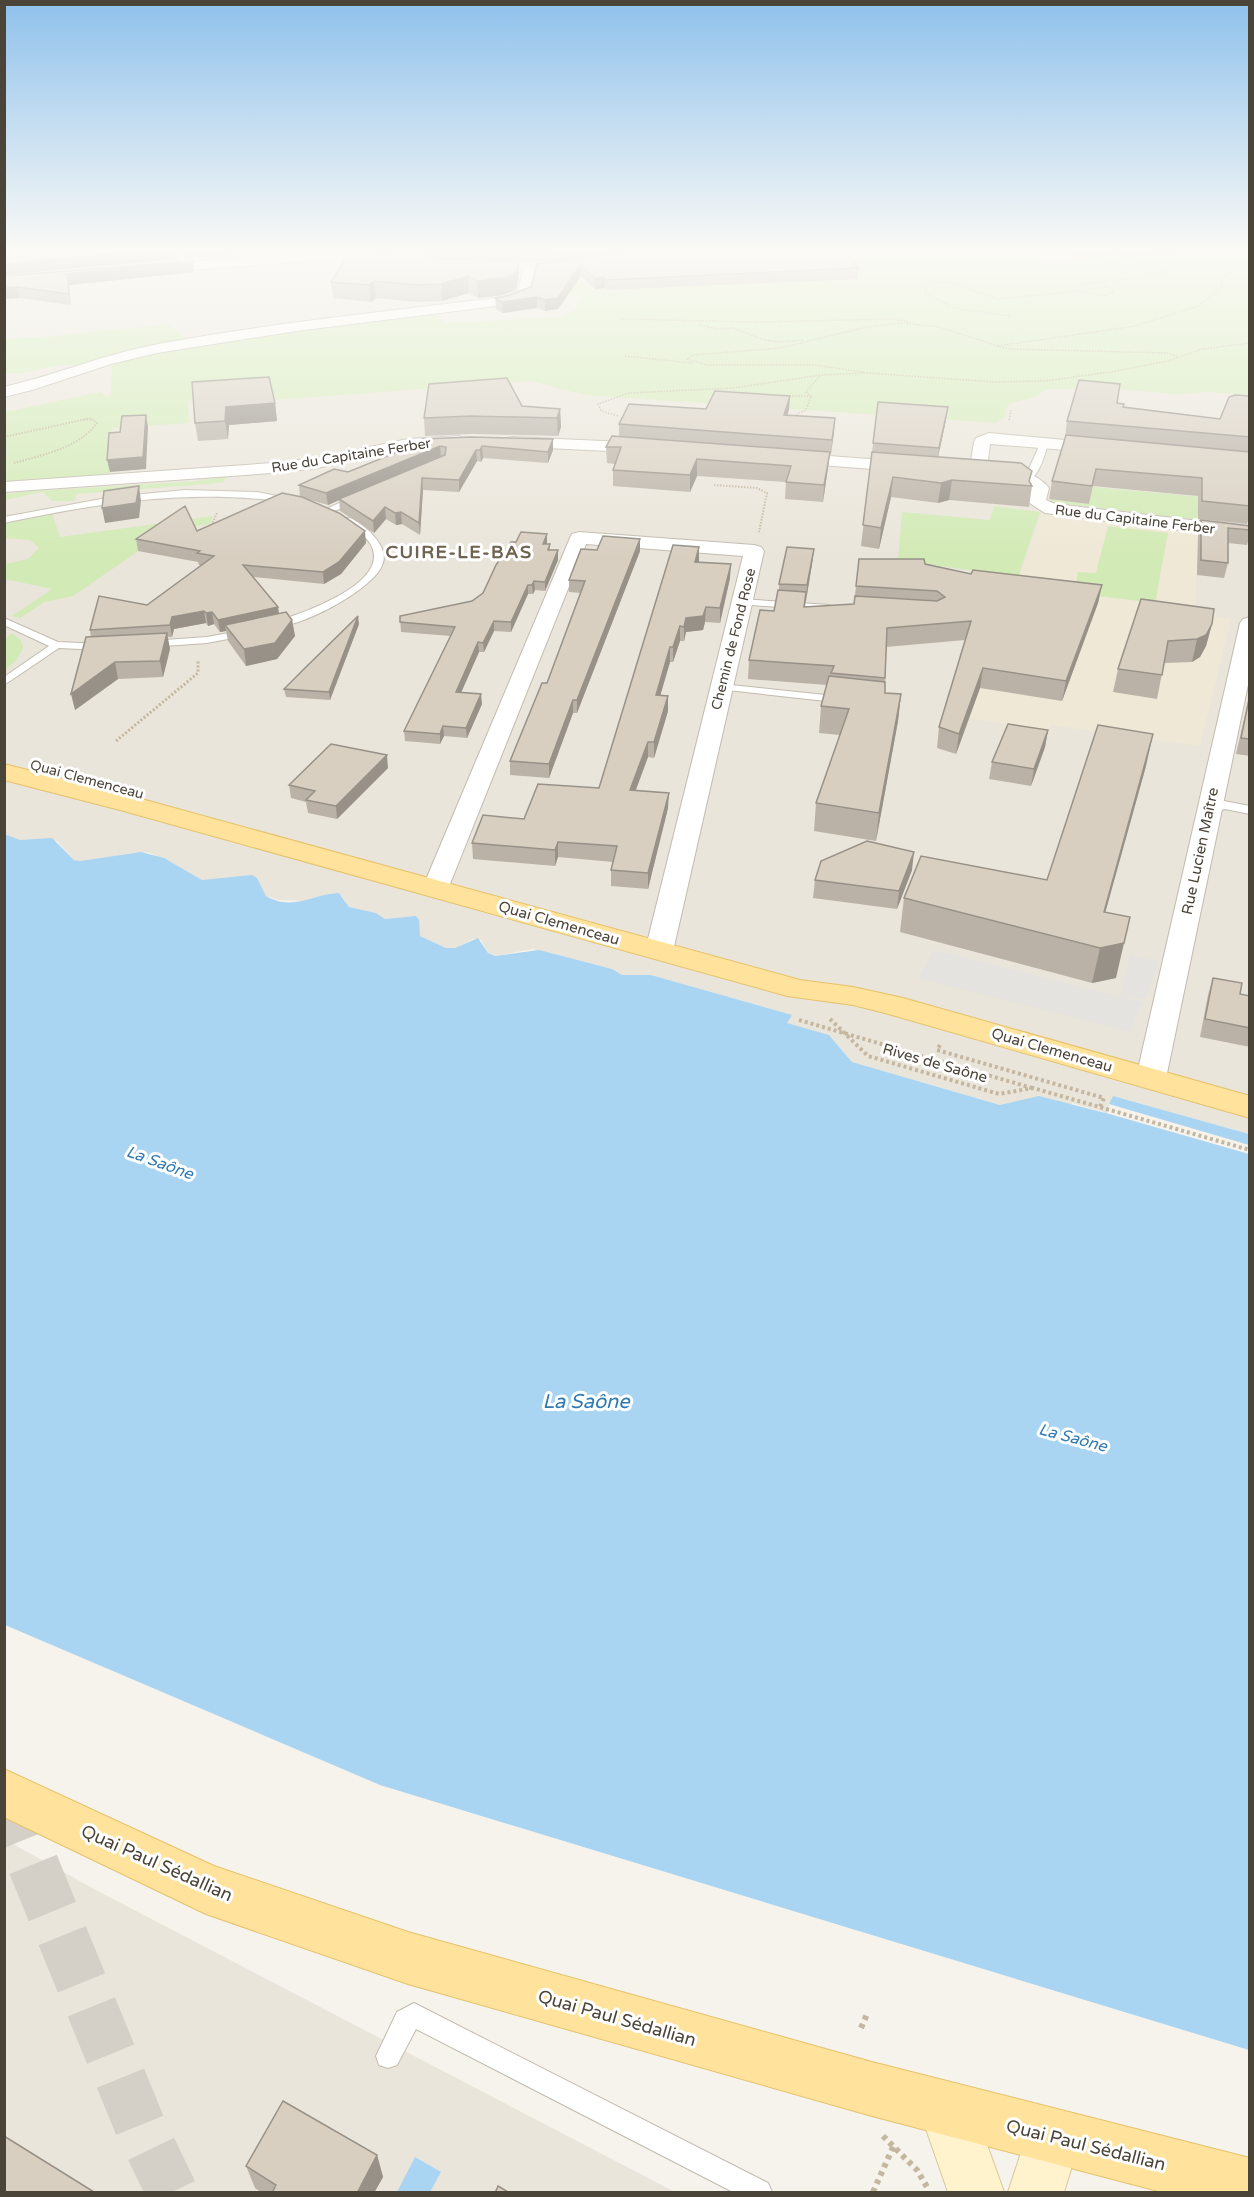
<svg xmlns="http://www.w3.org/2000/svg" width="1254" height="2197" font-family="'Varela Round',sans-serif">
  <rect width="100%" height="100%" fill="#f6f3ec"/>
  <!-- residential -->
  <g fill="#eae5da">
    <polygon points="4,250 1249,250 1249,1134 1113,1096 1106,1113 1072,1103 1071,1105 1000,1105 852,1062 829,1035 786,1023 791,1015 651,975 622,975 612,969 533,949 495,956 488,953 481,940 473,939 455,948 446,948 420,936 416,916 385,919 376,913 349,907 342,896 332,893 308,901 279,900 266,896 257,879 202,880 151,853 141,852 80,861 74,860 57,841 20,840 6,836"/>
    <polygon points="4,1839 94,1889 675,2192 5,2192"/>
  </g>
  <!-- education -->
  <polygon fill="#efe8d6" points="1042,512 1198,530 1195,614 1231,619 1200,746 1051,725 1048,731 969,718"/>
  <!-- green -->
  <g fill="#d2eab5">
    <polygon points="943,250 1023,250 1043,263 1076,261 1075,259 1193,250 1249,250 1249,395 1208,392 1177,394 1114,389 1047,389 1035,397 1009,404 1005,410 1006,416 996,423 584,395 531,381 272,400 195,400 188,401 189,423 112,428 110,475 5,483 5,412 101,392 105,396 111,395 112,362 204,344 431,312 446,323 560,317 576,309 581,295 539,295 572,272 591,289 592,295 592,289 652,287 835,259"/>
    <polygon points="169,324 188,341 85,365 60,365 23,373 5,373 5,339 54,336"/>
    <polygon points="228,474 224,482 209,484 77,494 74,501 52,501 43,492 5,500 5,494 20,492 197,481"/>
    <polygon points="1093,487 1203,497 1200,520 1050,502 1051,499 1089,504"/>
    <polygon points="994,506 1040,512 1018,577 898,560 902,512 990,520"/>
    <polygon points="52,513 60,537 213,516 210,524 169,530 73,596 44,602 20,618 12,616 52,589 5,579 5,564 28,559 39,548 30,540 5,538 4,524"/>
    <polygon points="1108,526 1168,533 1155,603 1074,593 1078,572 1096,573"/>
    <polygon points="12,633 21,640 23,648 16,661 5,670 5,639"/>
  </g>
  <!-- parking -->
  <polygon fill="#e5e3e0" points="933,950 1120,997 1130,956 1159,961 1146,999 1122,997 1142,1002 1131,1032 919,978"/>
  <!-- water -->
  <g fill="#a9d4f2">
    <path d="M 4,834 L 20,840 L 52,838 L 74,860 L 80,861 L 141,852 L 164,858 L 202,880 L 252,875 L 257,878 L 266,896 C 293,912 315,893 339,893 L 349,907 L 376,913 L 385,919 L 416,916 L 419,920 L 420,936 L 446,948 L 455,948 L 478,938 L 488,953 L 495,956 L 539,950 L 612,969 L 622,975 L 651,975 L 792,1015 L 787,1023 L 829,1035 L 852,1062 L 1000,1105 L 1039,1096 L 1105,1113 L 1113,1096 L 1249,1134 L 1249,2050 L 380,1785 L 5,1625 Z"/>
    <polygon points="415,2157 441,2172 430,2192 397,2192"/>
  </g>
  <!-- pier -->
  <polygon fill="#f6f3ec" points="1109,1104 1249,1145 1249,1154 1106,1113"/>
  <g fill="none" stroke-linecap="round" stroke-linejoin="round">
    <!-- highway-tunnel -->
    <polyline stroke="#d4d0c8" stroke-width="51" stroke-dasharray="51 26" stroke-linecap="butt" points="4,1793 140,2126 172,2192"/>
    <!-- lane casing -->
    <g stroke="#c2bbae" stroke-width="2">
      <g id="lane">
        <polygon points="180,250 186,250 183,267 180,269 177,267"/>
        <path d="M 1045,439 L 1049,442 C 1044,455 1039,482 1023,481 L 1022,479 L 1026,475 L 1041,442 Z"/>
        <path d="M 185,490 L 257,492 L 297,500 L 293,503 C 193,488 103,502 4,523 L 4,517 L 112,497 Z"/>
        <polygon points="357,495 361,498 360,500 332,512 324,510"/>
        <path d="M 346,518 C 355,517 362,525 369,531 C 377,539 387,551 383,563 C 376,589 295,631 270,627 L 270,623 C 296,616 389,585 372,547 C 368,537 354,529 346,522 Z"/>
        <polygon points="742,599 829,605 834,608 829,611 738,604 738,600"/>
        <polygon points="4,618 58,642 102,644 107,647 102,650 59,648 4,685 4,677 49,646 4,625"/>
        <polygon points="245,630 249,631 249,635 207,643 150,647 145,644 150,641 207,637"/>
        <polygon points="722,684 844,697 849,700 844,703 718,689 718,685"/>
        <polygon points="1224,801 1250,806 1250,814 1225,809 1209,814 1203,810"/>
        <polygon points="414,2003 768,2183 772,2192 733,2192 416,2029 397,2065 388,2068 379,2065 376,2056 397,2012"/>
      </g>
    </g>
    <!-- street casing -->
    <g stroke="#c2bbae" stroke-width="2">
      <g id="street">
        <path d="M 367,251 L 390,253 L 397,257 C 390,263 354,259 343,260 C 280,262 217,268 154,273 L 147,269 L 154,265 L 286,254 Z"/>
        <path d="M 530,266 L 537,270 L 531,294 L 512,304 L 296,331 L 157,353 L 111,364 L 32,390 L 4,397 L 4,387 C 56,375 105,354 158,344 C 272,323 389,311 504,297 L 518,292 L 523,270 Z"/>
        <path d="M 989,433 L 1109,444 L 1111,448 L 1109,452 L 1103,453 L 990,444 L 987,469 C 1006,465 1037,472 1049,488 L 1046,500 L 1055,504 L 1250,527 L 1250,539 L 1045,513 L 1028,502 L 1031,489 C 1018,480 1000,478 985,476 C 982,475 977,477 972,476 L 969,472 L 974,442 L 976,438 Z"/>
        <polygon points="459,436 467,441 465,445 408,449 317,468 272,473 4,492 4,482 272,463 317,458 408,439"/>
        <polygon points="513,437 648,443 654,444 656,448 654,452 648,453 507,446 505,442 507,438"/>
        <polygon points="788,453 911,462 917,463 920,467 917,471 911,472 782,462 779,458 782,454"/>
        <polygon points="579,532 754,545 761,547 764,551 673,951 669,957 659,959 649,957 645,951 743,556 586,544 448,889 444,894 435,897 426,894 422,889 570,538 572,534"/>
        <polygon points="1250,617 1250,675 1166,1078 1161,1085 1151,1088 1141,1085 1136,1078 1240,623 1243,619"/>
      </g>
    </g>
    <!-- secondary casing -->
    <g stroke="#d6c79b" stroke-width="2">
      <g id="secondary">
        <polygon points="947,2081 967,2089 1004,2192 948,2192 919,2109 927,2089"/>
        <polygon points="1053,2109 1073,2117 1081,2137 1064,2192 1008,2192 1033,2117"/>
      </g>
    </g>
    <!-- primary casing -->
    <g stroke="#e6c16a" stroke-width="2">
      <g id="primary">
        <polygon points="4,764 138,798 800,980 853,987 903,998 1250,1096 1250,1118 885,1013 853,1005 787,996 120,810 4,780"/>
        <polygon points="4,1769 214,1866 408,1932 872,2062 1250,2158 1250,2192 1162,2192 872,2116 408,1984 206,1914 4,1817"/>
      </g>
    </g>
    <!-- path-far4 -->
    <g stroke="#c4b79f" stroke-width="1.5" stroke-dasharray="1.5 1.5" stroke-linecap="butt">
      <polyline points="1082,284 1136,278 1207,259 1250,253"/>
      <polyline points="1010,316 954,308 925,293 925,285 928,281 951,283 998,299 1079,291 1104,296 1114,292 1099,282"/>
      <polyline points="619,319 756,322 893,319 910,322"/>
      <polyline points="699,325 718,329 734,328 764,340 779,342 803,340"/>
      <polyline points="625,356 692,363"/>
      <polyline points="1177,356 1167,353 1009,349 998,346 1135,326 1198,306 1221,288 1223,278 1250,255"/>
      <polyline points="864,372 814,365 707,365 687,359 693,355 780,348 867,327 902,323 939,327 998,346"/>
      <polyline points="786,396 811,396 806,392 820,376"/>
      <polyline points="618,416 601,411 598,404 629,393 733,388 821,375 867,373 995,382 1045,381 1110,372 1168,361 1202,349 1250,343"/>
      <polyline points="795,418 797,414 806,410 811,396"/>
      <polyline points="81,420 93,420"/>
      <polyline points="1009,420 1011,410"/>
    </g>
    <!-- path-far3 -->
    <g stroke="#c4b79f" stroke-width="2" stroke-dasharray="1.5 1.5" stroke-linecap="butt">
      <polyline points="4,437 91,418"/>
      <path d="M 14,463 C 42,455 79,448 97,423 L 91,418"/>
      <polyline points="714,485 757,488 767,493 759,532"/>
      <polyline points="210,528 217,513"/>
    </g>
    <!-- path-far2 -->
    <polyline stroke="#c4b79f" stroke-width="3" stroke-dasharray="2 2" stroke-linecap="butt" points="116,741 198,673 198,660"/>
    <!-- path-far1 -->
    <g stroke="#c4b79f" stroke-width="4" stroke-dasharray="3 3" stroke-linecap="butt">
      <polyline points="830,1019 868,1056 999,1094 1033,1088 1250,1150"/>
      <polyline points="799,1020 1032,1088"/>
      <polyline points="940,1045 937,1050 1104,1098 1100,1107"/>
    </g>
    <!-- path -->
    <g stroke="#c4b79f" stroke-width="6" stroke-dasharray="4.5 4.5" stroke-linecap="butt">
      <polyline points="861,2028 867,2014"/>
      <polyline points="883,2136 917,2170 927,2187"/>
      <polyline points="873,2192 894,2145"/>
    </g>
    <!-- lane -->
    <use href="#lane" fill="#fff" fill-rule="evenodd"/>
    <!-- street -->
    <use href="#street" fill="#fff" fill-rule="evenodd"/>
    <!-- secondary -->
    <use href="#secondary" fill="#fff3cd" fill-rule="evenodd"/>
    <!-- primary -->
    <use href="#primary" fill="#ffe39c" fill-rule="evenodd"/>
  </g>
  <!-- wall -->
  <g fill="#bab2a6">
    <polygon points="351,250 630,250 555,261 519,262 519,276 516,290 503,295 478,298 469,293 442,301 418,302 376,298 371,302 333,298 331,282"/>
    <polygon points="1060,250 1181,250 1180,253 1121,257 1118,255 1075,259"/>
    <polygon points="537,264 858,268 858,279 607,290 605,288 595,289 581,276 558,309 545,311 537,308 503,313 496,309 495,298 507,296 531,287"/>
    <polygon points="194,272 69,285 71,305 20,298 4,276"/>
    <polygon points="790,396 789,409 788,415 834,432 831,454 829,454 828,468 823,502 785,499 786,482 697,476 690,492 613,486 613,470 615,464 607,463 606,447 619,436 619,424"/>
    <polygon points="1250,396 1250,514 1247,524 1198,519 1198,496 1093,486 1089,504 1049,499 1052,481 1065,438 1067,421 1117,403 1123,407 1220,419"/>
    <polygon points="878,402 946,420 938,457 1030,483 1032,486 1029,507 949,500 938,503 891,497 879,549 861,546"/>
    <polygon points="275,403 277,421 229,425 228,439 198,441 195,423"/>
    <polygon points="522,406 560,409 561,427 558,436 472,434 425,436 424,418"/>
    <polygon points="422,442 553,450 548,463 483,458 481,462 477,461 459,492 423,490 420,535 402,524 396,525 386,519 374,533 340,511 339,500 328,505 303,498 366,543 341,574 324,584 253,577 279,614 292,620 295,636 277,659 246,666 228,641 226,631 220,632 214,624 208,626 206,623 174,629 172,637 167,637 170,649 163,677 118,679 75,710 91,637 90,630 147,605 201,565 199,565 198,562 138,551 136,539 197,531 300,497 299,485 348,472"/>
    <polygon points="1201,520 1250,526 1250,535 1247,545 1228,543 1228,563 1224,578 1197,575 1198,535"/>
    <polygon points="547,534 547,544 550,544 550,550 558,550 558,560 545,591 535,590 533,594 528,594 511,632 494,631 484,652 479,652 461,692 482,704 467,738 444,736 440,744 405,741 404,731 451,636 401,632 400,616 472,601 483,593 516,542"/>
    <polygon points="814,549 812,564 805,607 854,604 859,559 925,564 971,574 1102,585 1098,603 1062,701 980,688 956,754 937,748 939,727 965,640 886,647 885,693 901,694 898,721 876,841 814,831 816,803 840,735 819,733 821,706 827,685 748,679 749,660 774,611 779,590 779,584"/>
    <polygon points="597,550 640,551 577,713 573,713 549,778 510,775 510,761 547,683 581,593 569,592 569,580"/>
    <polygon points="699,561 699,562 730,578 720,623 705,622 703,630 686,632 684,641 680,641 673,662 670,662 660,696 668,696 668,711 654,758 648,757 636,790 668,808 648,889 611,886 611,870 613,862 558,857 555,866 473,859 472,843 524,819 599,788"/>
    <polygon points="1141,599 1212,624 1206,646 1200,657 1192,662 1164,663 1157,699 1113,692 1118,669"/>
    <polygon points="359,624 330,700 286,697 284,689"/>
    <polygon points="1250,694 1250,756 1236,754"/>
    <polygon points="1048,730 1045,747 1031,786 989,779 992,762"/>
    <polygon points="1146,766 1105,912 1116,978 1092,983 900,932 904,898 1047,880"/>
    <polygon points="388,768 337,819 308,813 306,802 291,798 289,785"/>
    <polygon points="912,870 897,909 813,898 815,880"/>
    <polygon points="1213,978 1240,994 1250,996 1250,1047 1200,1037 1208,995"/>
    <polygon points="377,2155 383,2177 374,2193 262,2193 255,2188 246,2166"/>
  </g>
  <!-- shaded-wall -->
  <g fill="#979187">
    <polygon points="155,250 179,250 176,259 4,275 4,264"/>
    <polygon points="186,250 238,250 239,254 187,258"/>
    <polygon points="377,250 385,250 386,262 375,251"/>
    <polygon points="555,250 630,250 555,261"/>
    <polygon points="876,250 910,250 876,254"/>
    <polygon points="1076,250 1119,250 1118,255 1075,259"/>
    <polygon points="1122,250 1181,250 1180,253 1121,257"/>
    <polygon points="519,260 519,276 516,290 503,295 478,298 477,281"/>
    <polygon points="193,261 194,272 69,285 71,305 67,274"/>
    <polygon points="580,265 581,276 558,309 545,311 545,300"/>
    <polygon points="468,276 469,293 442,301 441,284"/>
    <polygon points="604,277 605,288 595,289 595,278"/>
    <polygon points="374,281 376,298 371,302 369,285"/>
    <polygon points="17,287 20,298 4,299 4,288"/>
    <polygon points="537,297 537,308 503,313 502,302"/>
    <polygon points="790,396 789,409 783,429 784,415"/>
    <polygon points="275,403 277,421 229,425 228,439 225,421 226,407"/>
    <polygon points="948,407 946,420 937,462 939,448"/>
    <polygon points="560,409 561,427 558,436 557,418"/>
    <polygon points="146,415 148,427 146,469 110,472 107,460"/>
    <polygon points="835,418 834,432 831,454 832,440"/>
    <polygon points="553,439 553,450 548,463 548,452"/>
    <polygon points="440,446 441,457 328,505 326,493"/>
    <polygon points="482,446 483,458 481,462 480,450"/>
    <polygon points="476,450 477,461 459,492 459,480"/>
    <polygon points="830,452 828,468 823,502 824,485"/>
    <polygon points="697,459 697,476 690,492 690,475"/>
    <polygon points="893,477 891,497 879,549 881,528"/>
    <polygon points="422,478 423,490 420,535 419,523"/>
    <polygon points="952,480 949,500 938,503 941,483"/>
    <polygon points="139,486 141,501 139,518 105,523 102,508"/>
    <polygon points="385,507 386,519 374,533 373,521"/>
    <polygon points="401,512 402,524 396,525 395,513"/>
    <polygon points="365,531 366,543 341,574 324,584 323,572"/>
    <polygon points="547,534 547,543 543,553 543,544"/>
    <polygon points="640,539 640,551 577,713 577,700"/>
    <polygon points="699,547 699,561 694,576 695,562"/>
    <polygon points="814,549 812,564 806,601 807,585"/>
    <polygon points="558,550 558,560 545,591 545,582"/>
    <polygon points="731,564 730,578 720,623 720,608"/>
    <polygon points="534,581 535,590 533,594 532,585"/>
    <polygon points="528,585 528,594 511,632 511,622"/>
    <polygon points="1102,585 1098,603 1062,701 1066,681"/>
    <polygon points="278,607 280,619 225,625 226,631 220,632 218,620"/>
    <polygon points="706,607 705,622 703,630 686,632 684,641 684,627 686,618"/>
    <polygon points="204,611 206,623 174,629 172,637 170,625 172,617"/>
    <polygon points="212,612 214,624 208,626 206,613"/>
    <polygon points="358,616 359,624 330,700 329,692"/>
    <polygon points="292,620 295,636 277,659 246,666 244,649"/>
    <polygon points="494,621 494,631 484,652 483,643"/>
    <polygon points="1212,624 1206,646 1200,657 1192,662 1197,639"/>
    <polygon points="680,626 680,641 673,662 673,647"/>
    <polygon points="167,633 170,649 163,677 160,661"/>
    <polygon points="478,642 479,652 457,702 456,692"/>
    <polygon points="670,647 670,662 656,710 656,695"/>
    <polygon points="115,662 118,679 75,710 71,694"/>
    <polygon points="983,668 980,688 956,754 959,734"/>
    <polygon points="481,694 482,704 467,738 466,728"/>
    <polygon points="901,694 898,721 876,841 879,813"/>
    <polygon points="668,696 668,711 654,758 654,742"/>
    <polygon points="573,700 573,713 549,778 549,764"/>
    <polygon points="443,726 444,736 440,744 440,734"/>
    <polygon points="1048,730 1045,747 1031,786 1034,769"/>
    <polygon points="1153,734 1146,766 1096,946 1104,912"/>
    <polygon points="648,742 648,757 630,805 630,790"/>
    <polygon points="387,755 388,768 337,819 336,806"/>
    <polygon points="669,793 668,808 648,889 648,873"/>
    <polygon points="558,842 558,857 555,866 555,850"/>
    <polygon points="914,852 912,870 897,909 899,891"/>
    <polygon points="1130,917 1116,978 1092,983 1100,948"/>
    <polygon points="377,2155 383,2177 374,2193 357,2193"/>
  </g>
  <!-- building -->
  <g fill="#d8cfc1" stroke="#979187" stroke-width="1.5">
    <polygon points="4,250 155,250 4,264"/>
    <polygon points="351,250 377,250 375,251 382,255 393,250 410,250 429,254 431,258 437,259 519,260 515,274 503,278 477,281 468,276 441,284 417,285 374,281 369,285 331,282"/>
    <polygon points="443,250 544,250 484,253"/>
    <polygon points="647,250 842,250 858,268 607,280 604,277 595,278 580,265 558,298 545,300 537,297 502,302 495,298 507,296 531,287 537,264"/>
    <polygon points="193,261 67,274 69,294 17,287 4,288 4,276"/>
    <polygon points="269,377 275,403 226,407 225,421 195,423 192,382"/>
    <polygon points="507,378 522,406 560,409 557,418 471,416 424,418 429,384"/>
    <polygon points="1079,380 1120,384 1117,403 1124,404 1123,407 1220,419 1229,397 1235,395 1250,396 1250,437 1067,421"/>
    <polygon points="715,391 790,396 784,415 835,418 832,440 619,424 629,404 706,409"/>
    <polygon points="878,402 948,407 939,448 873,443"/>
    <polygon points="146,415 143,457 107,460 109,433 120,432 122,416"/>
    <polygon points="1066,435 1250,452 1250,506 1202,501 1202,478 1096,469 1092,486 1052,481"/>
    <polygon points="612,436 830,452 824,485 786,482 791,466 697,459 690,475 613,470 621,447 606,447"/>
    <polygon points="471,437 553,439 548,452 482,446 480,450 476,450 459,480 422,478 419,523 401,512 395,513 385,507 373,521 339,499 445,455 446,447 440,446 326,493 299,485 334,469 348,472 422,442 422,439"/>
    <polygon points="872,452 1021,463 1032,471 1029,481 1032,486 952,480 941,483 893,477 881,528 863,525"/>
    <polygon points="139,486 136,503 102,508 104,491"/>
    <polygon points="282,493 302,497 339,513 365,531 339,562 323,572 243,565 278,607 218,620 212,612 206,613 204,611 172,617 170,625 90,630 99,596 147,605 214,556 197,553 200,551 136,539 185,506 197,531"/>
    <polygon points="1201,520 1250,526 1250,530 1228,528 1228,563 1201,560"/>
    <polygon points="521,532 547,534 543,544 550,544 548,550 558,550 545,582 534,581 532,585 528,585 511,622 494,621 483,643 478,642 456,692 481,694 466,728 443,726 440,734 404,731 455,627 400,622 400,616 472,601 483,593 496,565 511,542 516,542"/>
    <polygon points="603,536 640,539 577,700 573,700 549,764 510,761 542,683 547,683 585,581 569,580 581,549 597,550"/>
    <polygon points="673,545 699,547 695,562 731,564 720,608 706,607 703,616 686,618 684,627 680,626 673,647 670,647 656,695 668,696 654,742 648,742 630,790 669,793 648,873 611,870 617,846 558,842 555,850 472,843 483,815 524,819 538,784 599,788"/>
    <polygon points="787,547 814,549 807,585 779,584"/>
    <polygon points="859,559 924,559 925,564 971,574 973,570 1102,585 1066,681 983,668 959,734 939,727 971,621 887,628 885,678 831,673 834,666 749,660 760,610 774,611 778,590 806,592 804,607 854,604 855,596 937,601 945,597 937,591 856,586"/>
    <polygon points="1141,599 1214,609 1212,624 1206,635 1197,639 1168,641 1162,675 1118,669"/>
    <polygon points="286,612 292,620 275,643 244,649 225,625"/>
    <polygon points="358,616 329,692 284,689 306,667"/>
    <polygon points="167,633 160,661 115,662 71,694 86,637"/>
    <polygon points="829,676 885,682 885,693 901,694 879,813 816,803 849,709 821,706"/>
    <polygon points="1250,694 1250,739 1241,738"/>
    <polygon points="1008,724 1048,730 1034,769 992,762"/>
    <polygon points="1098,725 1153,734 1104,912 1130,917 1124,943 1100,948 904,898 921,856 1047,880"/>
    <polygon points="331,744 387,755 336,806 306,800 315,791 289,785"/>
    <polygon points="867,841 914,852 899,891 815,880 821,861"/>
    <polygon points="1213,978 1242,983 1240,994 1250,996 1250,1028 1205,1019"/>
    <polygon points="283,2101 377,2155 357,2193 272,2193 276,2185 246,2166"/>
    <polygon points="4,2136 94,2192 94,2193 4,2193"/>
    <polygon points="498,2186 510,2193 495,2193"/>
  </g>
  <!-- sky -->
  <linearGradient id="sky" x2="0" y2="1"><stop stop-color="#8fc1ec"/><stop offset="0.45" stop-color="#fbfaf6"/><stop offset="1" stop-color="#fbfaf6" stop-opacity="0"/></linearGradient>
  <rect width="1254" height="558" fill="url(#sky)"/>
  <g text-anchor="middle" stroke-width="6" stroke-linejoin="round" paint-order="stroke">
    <!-- far-street labels -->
    <g font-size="14" fill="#4b4439" stroke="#fff">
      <text transform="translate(351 455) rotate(-9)" y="5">Rue du Capitaine Ferber</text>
      <text transform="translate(1135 519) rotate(7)" y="5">Rue du Capitaine Ferber</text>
      <text transform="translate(733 639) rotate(-76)" y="5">Chemin de Fond Rose</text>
      <text transform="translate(87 779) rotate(15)" y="5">Quai Clemenceau</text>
    </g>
    <!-- street labels -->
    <g font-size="15" fill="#4b4439" stroke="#fff">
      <text transform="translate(1200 851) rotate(-78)" y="5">Rue Lucien Maître</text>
      <text transform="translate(559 923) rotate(16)" y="5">Quai Clemenceau</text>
      <text transform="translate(1052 1050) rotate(16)" y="5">Quai Clemenceau</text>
      <text transform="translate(935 1063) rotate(16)" y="5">Rives de Saône</text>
    </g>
    <!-- water labels -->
    <g font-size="16" font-style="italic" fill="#2e7ab2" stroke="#fff">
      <text transform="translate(160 1162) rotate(20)" y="6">La Saône</text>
      <text transform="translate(1073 1437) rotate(15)" y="6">La Saône</text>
    </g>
    <!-- far-district labels -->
    <g font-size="18" font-weight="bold" letter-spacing="1.5" fill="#6e6250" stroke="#fff">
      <text x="459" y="558">CUIRE-LE-BAS</text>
    </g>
    <!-- near-street labels -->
    <g font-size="18" fill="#4b4439" stroke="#fff">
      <text transform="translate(157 1863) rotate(24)" y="6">Quai Paul Sédallian</text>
      <text transform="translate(617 2018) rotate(16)" y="6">Quai Paul Sédallian</text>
      <text transform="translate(1086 2145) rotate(14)" y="6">Quai Paul Sédallian</text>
    </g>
    <!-- near-water labels -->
    <g font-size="20" font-style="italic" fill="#2e7ab2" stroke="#fff">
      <text x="586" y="1408">La Saône</text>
    </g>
  </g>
  <!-- border -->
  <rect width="1254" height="2197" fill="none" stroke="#4b4439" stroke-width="12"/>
</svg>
